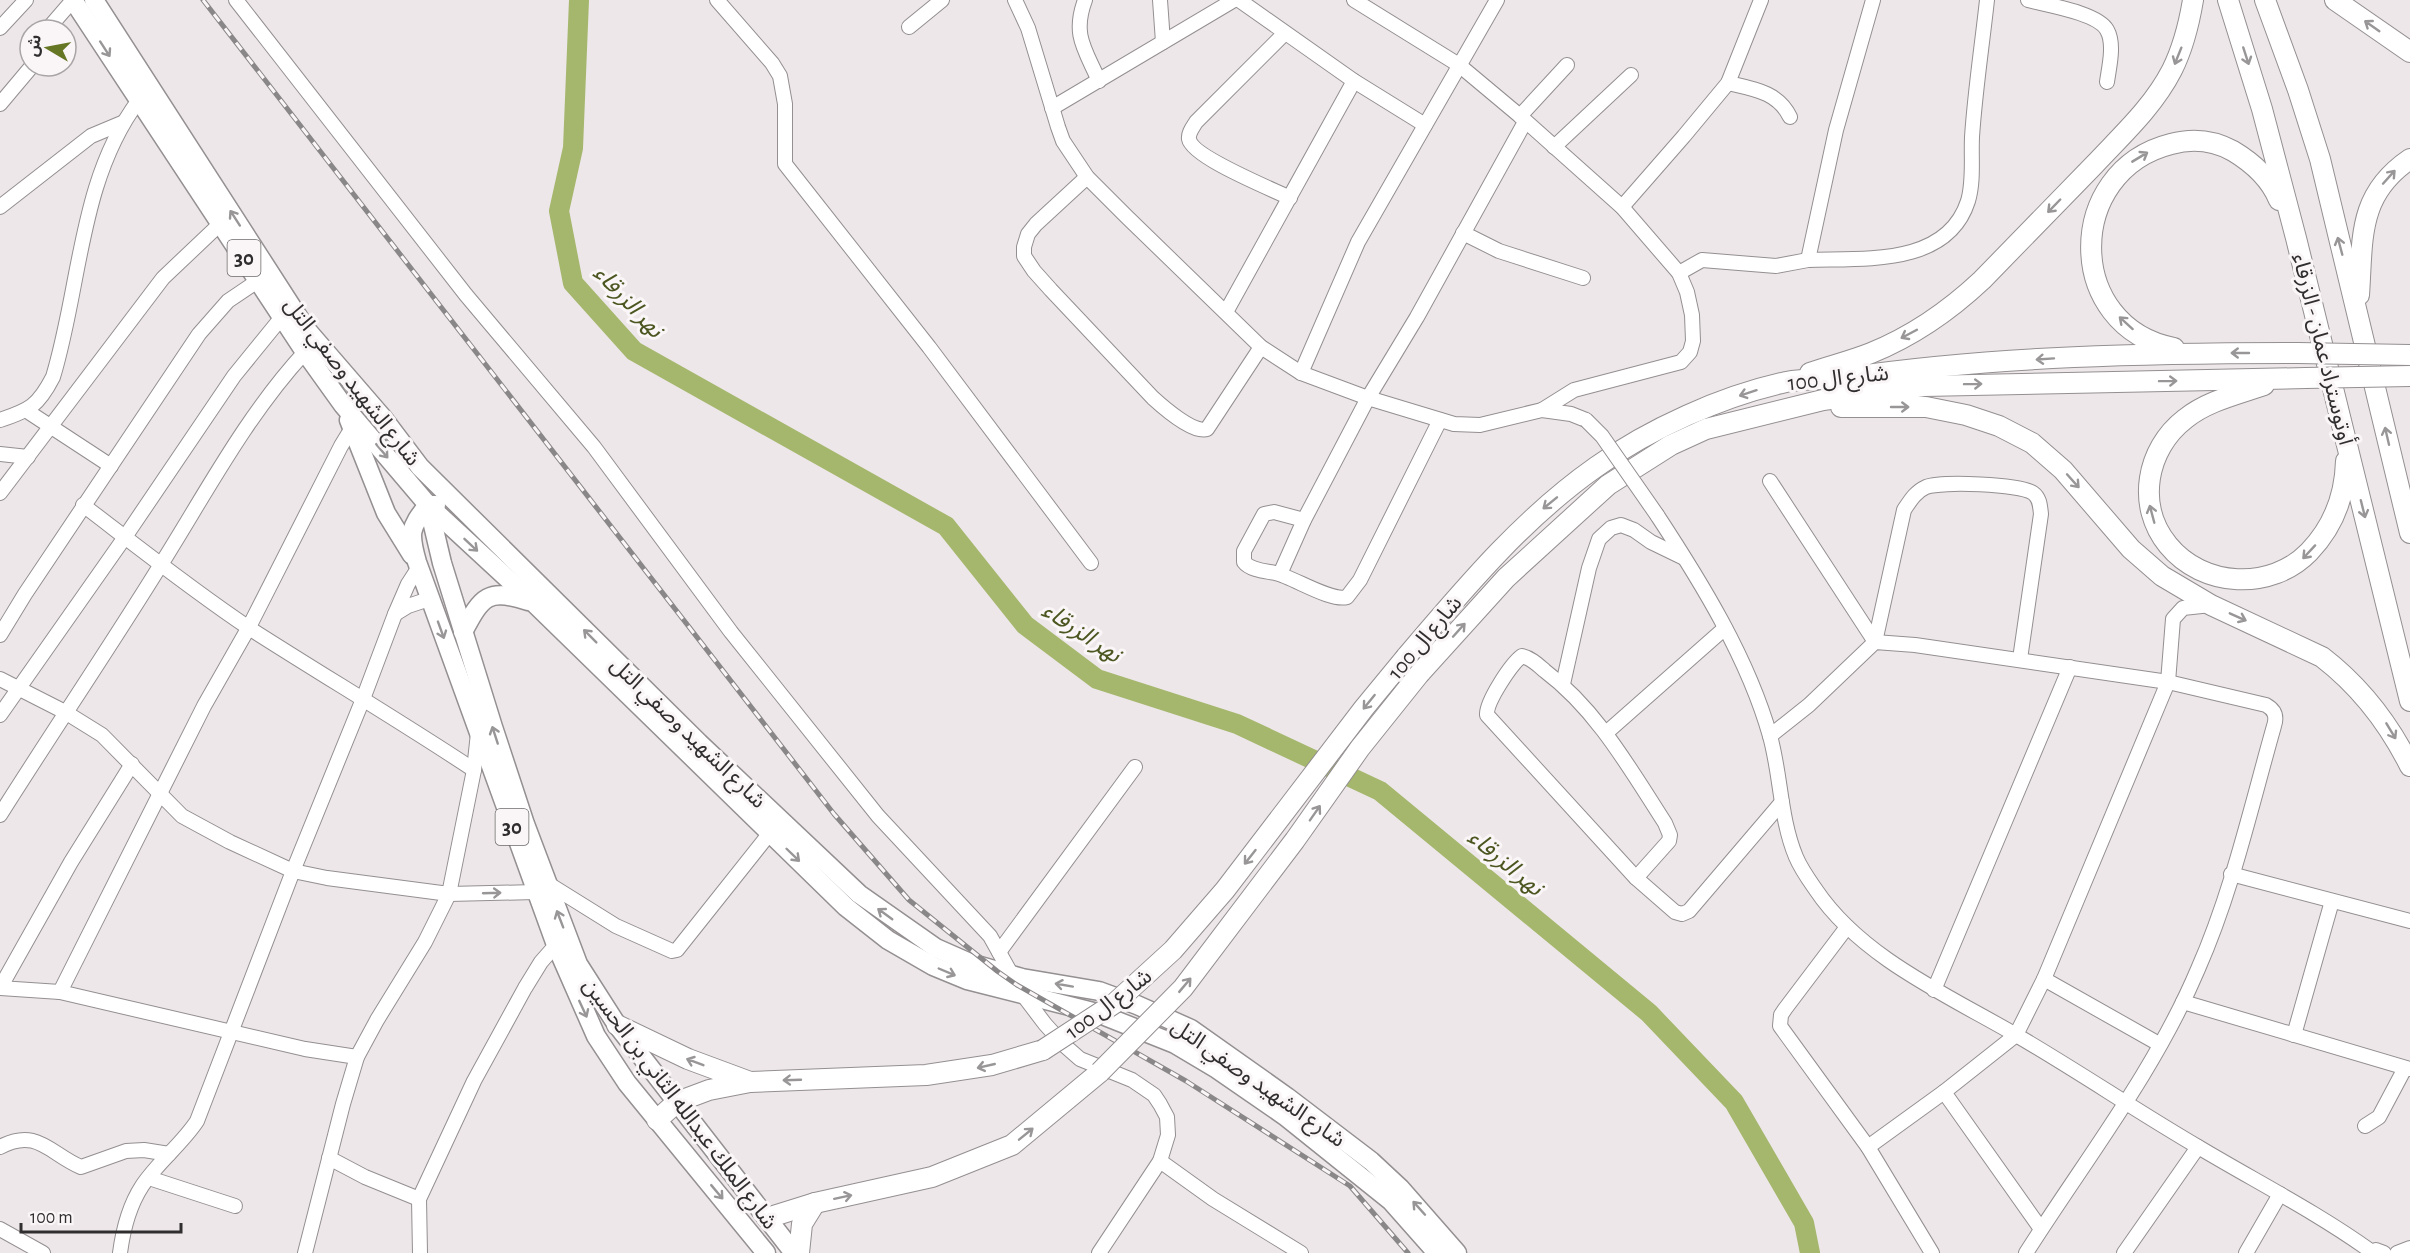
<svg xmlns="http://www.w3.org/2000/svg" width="2410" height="1253" font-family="'Alegreya Sans','Noto Sans Arabic',sans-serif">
  <rect width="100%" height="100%" fill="#ede7e9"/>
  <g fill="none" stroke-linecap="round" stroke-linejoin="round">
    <!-- river -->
    <polyline stroke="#a5b76c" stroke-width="20" points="579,0 573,148 559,211 573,283 634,351 946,526 1025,625 1097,679 1237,724 1380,791 1649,1013 1734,1102 1804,1223 1810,1253"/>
    <!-- minor casing -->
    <g stroke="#948f90" stroke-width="16">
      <g id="minor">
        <polyline points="236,0 466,295 594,447 731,632 878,816 990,936 1023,995 1045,1024 1064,1045 1080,1059 1132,1080 1154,1095 1160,1104 1167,1117 1168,1135 1160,1161 1099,1253"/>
        <polyline points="717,0 772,63 780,76 785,104 785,164 929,347 1091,563"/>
        <polyline points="1015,0 1028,28 1058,127 1063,141 1087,177 1127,217 1261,347 1301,373 1368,398 1454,424 1480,425 1542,410 1571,414 1586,420"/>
        <path d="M 1085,0 C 1072,35 1085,49 1099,81"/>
        <polyline points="1160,0 1163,42"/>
        <polyline points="1239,0 1354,81 1425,125"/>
        <polyline points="1354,0 1459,65 1520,116 1622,207 1679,273 1687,292 1692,315 1693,341 1690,352 1681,362 1574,390 1542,410"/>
        <path d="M 2028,0 C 2047,5 2098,13 2107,30 C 2115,44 2109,67 2107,82"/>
        <polyline points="909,27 942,0"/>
        <polyline points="0,28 26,0"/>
        <polyline points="47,30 73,0"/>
        <path d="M 1285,33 L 1196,122 C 1193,127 1188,133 1189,139 C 1192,157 1272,189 1290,198"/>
        <path d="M 1728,83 C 1754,89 1778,92 1790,117"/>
        <polyline points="0,104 32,66"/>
        <polyline points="1052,108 1234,0"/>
        <polyline points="1520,116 1567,65"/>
        <polyline points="1554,147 1631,75"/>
        <path d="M 1087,177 L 1036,224 L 1028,234 L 1024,247 L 1024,256 L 1034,271 L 1051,290 L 1153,398 C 1164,408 1194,434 1207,429 L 1261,347"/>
        <polyline points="0,207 91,136 122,123"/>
        <polyline points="1622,207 1684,136 1728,83 1761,0"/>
        <polyline points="1463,233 1499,251 1583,278"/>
        <path d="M 1808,260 C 1862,258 1947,267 1968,201 C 1974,181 1971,158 1972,137 C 1975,91 1982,46 1987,0"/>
        <polyline points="1679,273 1702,260 1776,266 1808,260 1836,130 1873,0"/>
        <polyline points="1226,312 1354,81"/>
        <polyline points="1301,373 1358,242 1497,0"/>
        <polyline points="27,411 111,466"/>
        <path d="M 0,420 C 30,410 38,406 53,377 C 81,285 79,180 139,100"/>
        <polyline points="0,454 28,457"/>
        <polyline points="1770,481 1875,642"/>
        <polyline points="0,493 163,278 221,223"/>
        <path d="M 83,505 C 138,547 192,590 249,628 C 324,676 400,721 474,770"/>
        <path d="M 1657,515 C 1701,582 1748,658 1770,736 C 1781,775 1780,819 1796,857 C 1801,869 1809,880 1816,890 C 1861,957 1947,995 2016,1035 C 2078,1071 2138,1112 2200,1148 C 2257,1182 2318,1213 2372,1252 L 2376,1250 L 2384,1253"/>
        <path d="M 1304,520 L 1274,512 L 1264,514 L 1244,551 L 1244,562 C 1250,570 1265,571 1275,573 C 1293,577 1331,602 1347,597 L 1360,580 L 1440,420"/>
        <polyline points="1280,574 1304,520 1368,398 1417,317 1525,122"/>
        <polyline points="395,614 408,606 429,599"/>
        <polyline points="0,635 25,594 199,334 228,301 259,280"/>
        <path d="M 1875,642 L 1904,510 C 1910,501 1915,492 1926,487 C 1941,481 2020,484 2033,493 C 2040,498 2040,506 2041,514 L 2020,659"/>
        <path d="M 1522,656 C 1531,658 1538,665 1545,671 C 1597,710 1630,769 1665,823 L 1670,835 L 1669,841 L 1636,878 L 1487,715 C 1486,702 1511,664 1522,656 Z"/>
        <polyline points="0,679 65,712 102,735 182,816 230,842 293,871 327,878 449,894 535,892"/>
        <polyline points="1563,684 1589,568 1599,539 1611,528 1621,525 1634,530 1651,542 1684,558"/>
        <polyline points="0,715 125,537 234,376 282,317"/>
        <polyline points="1606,733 1725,628"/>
        <path d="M 1770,736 L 1809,705 L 1875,642 L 1915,645 L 2168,682 L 2266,705 C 2275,710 2277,717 2274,726 C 2251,807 2232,892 2198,969 C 2155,1071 2085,1160 2026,1253"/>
        <polyline points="132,764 71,862 0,988 60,992 305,1049 357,1057"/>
        <path d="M 0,815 C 53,731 108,650 160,566 C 206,493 246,416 305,352"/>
        <polyline points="2231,874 2410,921"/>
        <polyline points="1636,878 1675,912 1682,914 1689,911 1782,802"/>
        <polyline points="547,883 616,926 672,951 677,950 770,833"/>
        <polyline points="1847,927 1785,1009 1781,1015 1780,1026 1868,1147 1932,1253"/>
        <polyline points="999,952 1135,767"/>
        <polyline points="2044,979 2159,1044"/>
        <polyline points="1934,990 2070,667"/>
        <polyline points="60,992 204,706 249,627 341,446 352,428"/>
        <polyline points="2183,1002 2410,1069"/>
        <polyline points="2294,1035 2332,901"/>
        <polyline points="1944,1092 2041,1229"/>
        <polyline points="2365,1126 2379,1117 2405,1068"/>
        <path d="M 0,1147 C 37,1127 50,1154 81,1167 L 126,1151 L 144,1150 L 169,1154"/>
        <polyline points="1868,1147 1944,1092 2016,1035 2044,979 2168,682 2173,619 2183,608 2211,605"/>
        <polyline points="329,1158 365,1177 419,1199"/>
        <polyline points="1160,1161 1213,1199 1301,1253"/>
        <polyline points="149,1178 235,1206"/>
        <polyline points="0,1229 43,1253"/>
        <path d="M 120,1253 C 123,1230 129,1206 142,1186 C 158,1162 182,1144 197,1121 L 293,871 L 363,699 L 395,614 L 408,584 L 419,567"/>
        <polyline points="305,1253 343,1104 357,1057 377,1020 425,942 449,894 474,770 478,733"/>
        <polyline points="420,1253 419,1199 474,1081 525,988 541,962 556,945"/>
        <polyline points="2124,1253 2198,1147"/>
        <polyline points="2246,1253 2280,1194"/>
        <polyline points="2397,1253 2410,1248"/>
      </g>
    </g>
    <!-- major casing -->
    <g stroke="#948f90" stroke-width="21">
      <g id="major">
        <polyline points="73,0 305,352 343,405 428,505 533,602 846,907 888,940 933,966 967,980 1097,1013 1175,1044 1217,1069 1285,1116 1391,1201 1437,1253"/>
        <polyline points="94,0 306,329 383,418 420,467 699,743 859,894 936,948 970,963 1022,978 1099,991 1137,1005 1191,1029 1287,1097 1371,1161 1400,1188 1457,1253"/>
        <polyline points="349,420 386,513 412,555"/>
        <polyline points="428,504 442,563 493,727 525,824 578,964 617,1025 794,1253"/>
        <path d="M 436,505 L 428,505 C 409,528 409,534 417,562 L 556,945 L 596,1036 L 627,1083 L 766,1253"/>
        <path d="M 463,632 C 482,596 488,588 528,601"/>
      </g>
    </g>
    <!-- highway casing -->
    <g stroke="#948f90" stroke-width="22">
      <g id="highway">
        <polyline points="2228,0 2262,109 2296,238 2410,701"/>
        <polyline points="2265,0 2298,90 2320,159 2410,533"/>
        <polyline points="2335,0 2410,52"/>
        <path d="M 2359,295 C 2363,239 2357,195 2410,159"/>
        <path d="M 2174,348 C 2064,327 2064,171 2171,144 C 2193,138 2213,140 2233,151 C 2253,163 2270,178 2279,200"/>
        <path d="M 1810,373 C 1830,366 1851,361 1871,353 C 1913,336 1949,311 1982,280 C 2019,242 2057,203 2094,165 C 2122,135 2153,107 2172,70 C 2183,48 2189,24 2193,0"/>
        <path d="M 2264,385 C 2238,394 2207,401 2185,419 C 2146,449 2136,506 2168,545 C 2203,588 2271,591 2309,552 C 2334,526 2345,496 2346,461"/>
        <path d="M 1841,407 L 1926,407 L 1966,415 L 1999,426 L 2032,443 L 2063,470 L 2131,549 L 2162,576 L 2211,605 L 2322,657 C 2361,687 2388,722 2410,766"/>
        <path d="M 1406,657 C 1464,589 1522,519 1596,467 C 1649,429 1722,396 1786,382 C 1807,378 1829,380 1851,377 C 1998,356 2149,353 2298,353"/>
        <polyline points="1420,673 1506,578 1608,485 1671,445 1706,429 1823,400 1924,386 2306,378"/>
        <polyline points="617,1025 688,1059 750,1082"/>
        <polyline points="657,1120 677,1102 709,1090 750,1082 926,1075 992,1065 1043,1050"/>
        <polyline points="767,1218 815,1203 932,1177 1012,1145 1100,1072"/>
        <polyline points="799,1253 802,1224 815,1203"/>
      </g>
    </g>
    <!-- minor -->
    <use href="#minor" stroke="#fff" stroke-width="14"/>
    <!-- major -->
    <use href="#major" stroke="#fff" stroke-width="18"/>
    <!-- highway -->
    <use href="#highway" stroke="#fff" stroke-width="20"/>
    <!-- rail casing -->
    <g stroke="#8a8788" stroke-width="5">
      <polyline id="rail" points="203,0 834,814 909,900 997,971 1017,985 1186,1081 1350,1186 1408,1253"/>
    </g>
    <!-- rail -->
    <use href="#rail" stroke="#faf5f6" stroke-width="3" stroke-dasharray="9" stroke-linecap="butt"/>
    <!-- minor-bridge casing -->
    <g stroke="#948f90" stroke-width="16" stroke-linecap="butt">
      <polyline id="minor-bridge" points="1586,420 1602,436 1657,515"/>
    </g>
    <!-- highway-bridge casing -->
    <g stroke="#948f90" stroke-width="22" stroke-linecap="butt">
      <g id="highway-bridge">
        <polyline points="2298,353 2410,355"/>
        <polyline points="2306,378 2410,376"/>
        <polyline points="1043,1050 1115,1003 1173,950 1225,890 1364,708 1406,657"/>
        <polyline points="1100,1072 1183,988 1295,840 1360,748 1420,673"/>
      </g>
    </g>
    <!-- minor-bridge -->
    <use href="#minor-bridge" stroke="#fff" stroke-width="14"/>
    <!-- highway-bridge -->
    <use href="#highway-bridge" stroke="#fff" stroke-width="20"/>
  </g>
  <!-- one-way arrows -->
  <defs><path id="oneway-shaft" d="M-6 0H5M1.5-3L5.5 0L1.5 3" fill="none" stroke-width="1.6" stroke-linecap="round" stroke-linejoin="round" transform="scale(1.5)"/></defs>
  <g stroke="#989697">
    <use href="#oneway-shaft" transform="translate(2372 26) rotate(-145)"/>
    <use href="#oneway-shaft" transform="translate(105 49) rotate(57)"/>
    <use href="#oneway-shaft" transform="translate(2178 56) rotate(112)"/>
    <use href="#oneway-shaft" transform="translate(2246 56) rotate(72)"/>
    <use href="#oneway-shaft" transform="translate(2140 157) rotate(-31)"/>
    <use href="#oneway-shaft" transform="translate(2389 177) rotate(-48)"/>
    <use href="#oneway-shaft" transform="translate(2054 206) rotate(134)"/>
    <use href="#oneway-shaft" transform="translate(235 218) rotate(-123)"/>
    <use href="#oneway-shaft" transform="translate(2340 246) rotate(-105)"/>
    <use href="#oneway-shaft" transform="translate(2126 323) rotate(-138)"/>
    <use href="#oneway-shaft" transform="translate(1909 334) rotate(152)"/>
    <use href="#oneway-shaft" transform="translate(2240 353) rotate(-180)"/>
    <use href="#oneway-shaft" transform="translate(2045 359) rotate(176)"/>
    <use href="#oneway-shaft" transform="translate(2168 381) rotate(-1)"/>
    <use href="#oneway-shaft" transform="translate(1973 384) rotate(-1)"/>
    <use href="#oneway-shaft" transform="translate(1748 393) rotate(162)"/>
    <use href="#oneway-shaft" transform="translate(1900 407)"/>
    <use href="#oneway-shaft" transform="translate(2387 436) rotate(-103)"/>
    <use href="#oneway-shaft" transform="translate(382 451) rotate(50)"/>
    <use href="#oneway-shaft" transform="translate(2073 481) rotate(48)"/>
    <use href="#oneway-shaft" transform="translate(1550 503) rotate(141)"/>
    <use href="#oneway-shaft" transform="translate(2363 509) rotate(76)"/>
    <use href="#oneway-shaft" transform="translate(2152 514) rotate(-105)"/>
    <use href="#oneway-shaft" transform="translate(471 545) rotate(43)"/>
    <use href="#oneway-shaft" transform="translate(2309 552) rotate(133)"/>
    <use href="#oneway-shaft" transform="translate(2238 617) rotate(24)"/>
    <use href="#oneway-shaft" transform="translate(441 630) rotate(70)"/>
    <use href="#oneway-shaft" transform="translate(1459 630) rotate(-48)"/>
    <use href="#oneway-shaft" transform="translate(590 636) rotate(-135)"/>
    <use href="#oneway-shaft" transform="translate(1369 702) rotate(129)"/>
    <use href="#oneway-shaft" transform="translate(2391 731) rotate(59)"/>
    <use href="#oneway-shaft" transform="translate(495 735) rotate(-108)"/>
    <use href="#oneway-shaft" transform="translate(1315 813) rotate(-55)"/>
    <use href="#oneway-shaft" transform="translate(793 855) rotate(44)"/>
    <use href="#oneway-shaft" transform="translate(1250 857) rotate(128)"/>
    <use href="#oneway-shaft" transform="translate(492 893) rotate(-2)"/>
    <use href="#oneway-shaft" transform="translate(885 914) rotate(-144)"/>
    <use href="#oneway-shaft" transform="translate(560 919) rotate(-111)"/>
    <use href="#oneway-shaft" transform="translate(947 972) rotate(23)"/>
    <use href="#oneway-shaft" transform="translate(1064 985) rotate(-170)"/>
    <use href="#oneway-shaft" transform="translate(1185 985) rotate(-50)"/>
    <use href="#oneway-shaft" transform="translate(583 1009) rotate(65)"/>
    <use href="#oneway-shaft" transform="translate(695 1062) rotate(-159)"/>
    <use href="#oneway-shaft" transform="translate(986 1066) rotate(167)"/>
    <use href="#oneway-shaft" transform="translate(792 1080) rotate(178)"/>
    <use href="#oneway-shaft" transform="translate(1026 1134) rotate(-39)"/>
    <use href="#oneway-shaft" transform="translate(717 1192) rotate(50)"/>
    <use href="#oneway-shaft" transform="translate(843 1197) rotate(-12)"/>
    <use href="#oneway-shaft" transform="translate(1419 1208) rotate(-132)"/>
  </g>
  <g text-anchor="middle" stroke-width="6" stroke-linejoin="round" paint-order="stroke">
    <!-- shield labels -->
    <g fill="#faf5f6" stroke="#6d6a6b" stroke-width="1.5">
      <rect x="227.5" y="240" width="33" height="36" rx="4.5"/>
      <rect x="495.5" y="809" width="33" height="36" rx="4.5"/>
    </g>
    <g font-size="21" font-weight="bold" fill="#302e2f">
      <text x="244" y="265">30</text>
      <text x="512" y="834">30</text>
    </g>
    <!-- street labels -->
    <g font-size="22" fill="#302e2f" stroke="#faf5f6">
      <text transform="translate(2324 349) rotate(76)" y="8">أوتوستراد عمان - الزرقاء</text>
      <text transform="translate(1838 377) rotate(-6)" y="8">شارع ال 100</text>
      <text transform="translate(353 381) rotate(52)" y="8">شارع الشهيد وصفي التل</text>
      <text transform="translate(1424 637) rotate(-50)" y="8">شارع ال 100</text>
      <text transform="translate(689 732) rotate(44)" y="8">شارع الشهيد وصفي التل</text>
      <text transform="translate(1108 1003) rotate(-37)" y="8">شارع ال 100</text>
      <text transform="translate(1259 1082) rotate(35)" y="8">شارع الشهيد وصفي التل</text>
      <text transform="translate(681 1103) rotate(53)" y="8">شارع الملك عبدالله الثاني بن الحسين</text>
    </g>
    <!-- water labels -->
    <g font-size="24" font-style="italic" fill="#4b5620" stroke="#faf5f6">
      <text transform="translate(629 301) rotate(47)" y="8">نهر الزرقاء</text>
      <text transform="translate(1082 632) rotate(34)" y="8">نهر الزرقاء</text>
      <text transform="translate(1506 862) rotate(40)" y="8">نهر الزرقاء</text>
    </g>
  </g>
  <!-- north arrow -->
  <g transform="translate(48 48) rotate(280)"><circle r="28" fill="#faf5f6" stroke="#a9a5a6" stroke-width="1.5"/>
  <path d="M0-4.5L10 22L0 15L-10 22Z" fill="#657624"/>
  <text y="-9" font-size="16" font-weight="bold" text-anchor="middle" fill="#302e2f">ش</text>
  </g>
  <!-- scale -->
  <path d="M21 1223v9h160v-9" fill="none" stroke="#302e2f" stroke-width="3"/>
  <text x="30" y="1223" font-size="18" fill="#302e2f" stroke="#faf5f6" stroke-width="4.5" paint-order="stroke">100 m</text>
</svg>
